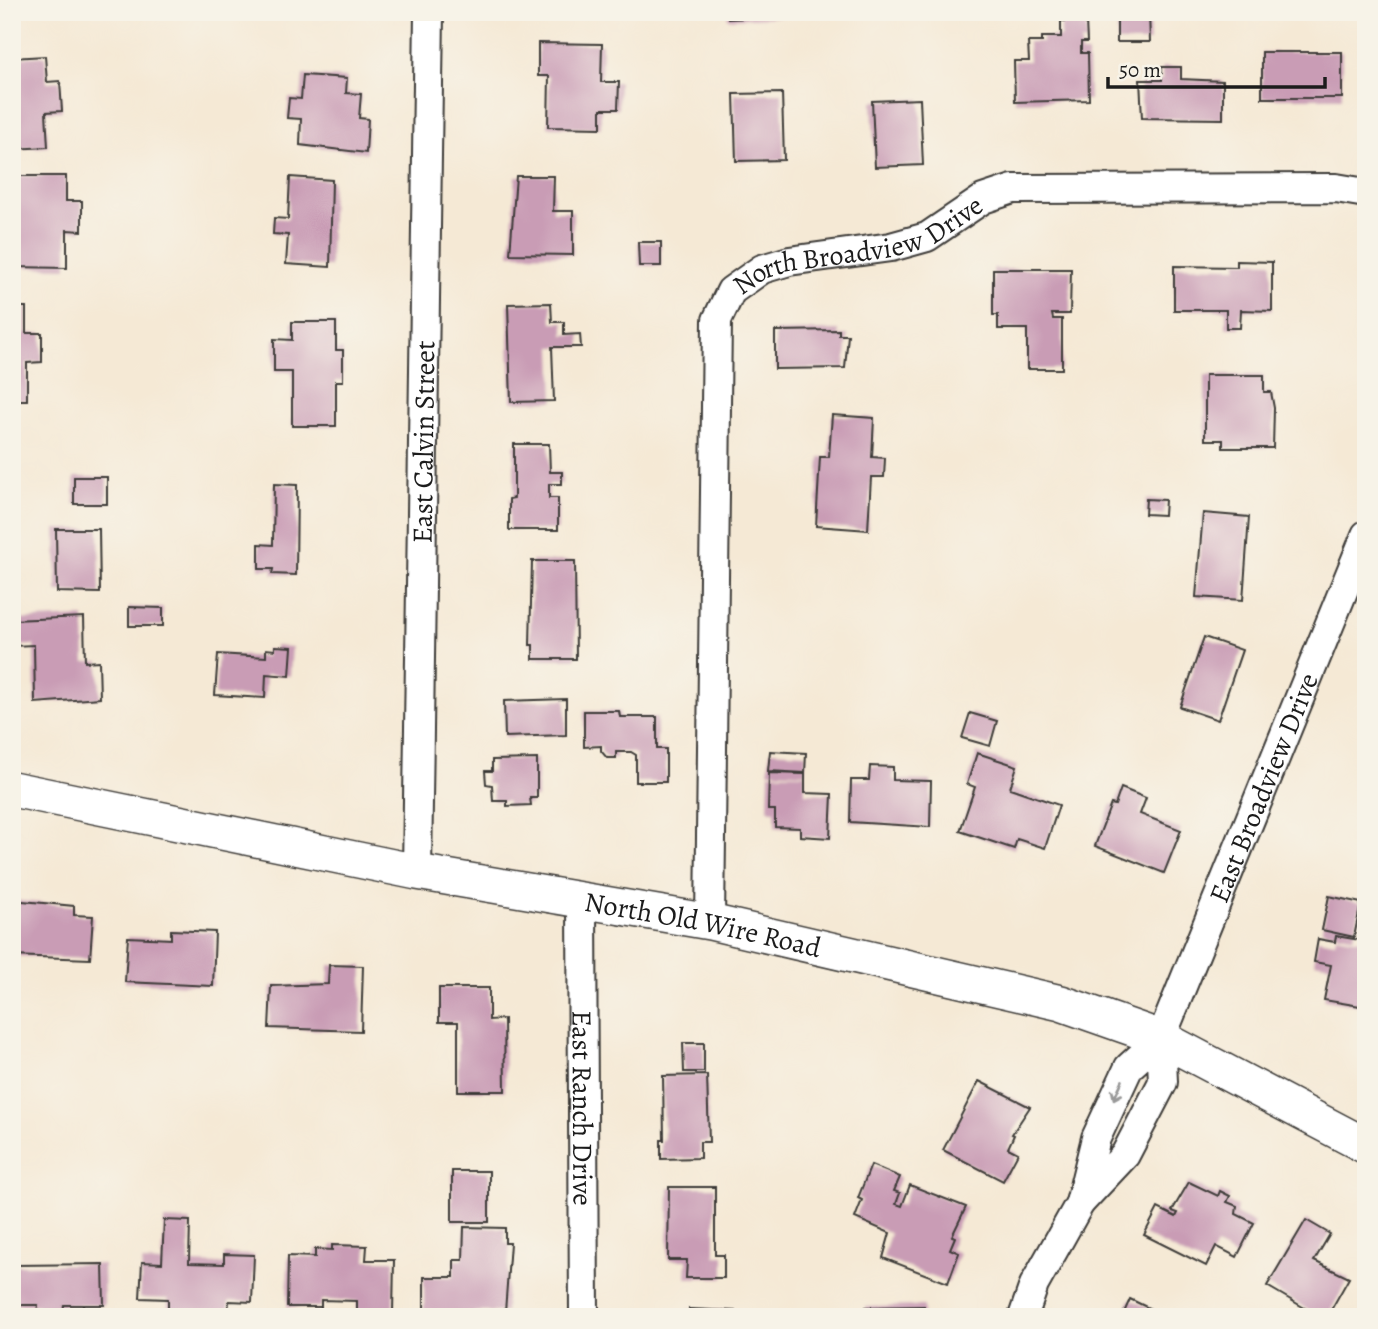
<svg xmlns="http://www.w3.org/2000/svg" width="1378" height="1329" font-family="Alegreya,serif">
  <rect width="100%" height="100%" fill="#f7f3e8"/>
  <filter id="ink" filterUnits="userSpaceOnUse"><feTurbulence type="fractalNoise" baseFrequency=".0143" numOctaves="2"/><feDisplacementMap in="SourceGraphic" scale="14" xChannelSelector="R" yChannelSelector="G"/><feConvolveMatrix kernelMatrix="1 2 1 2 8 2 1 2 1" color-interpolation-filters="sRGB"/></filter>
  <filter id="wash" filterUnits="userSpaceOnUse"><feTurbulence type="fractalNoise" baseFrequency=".00686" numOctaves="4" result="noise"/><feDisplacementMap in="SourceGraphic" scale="28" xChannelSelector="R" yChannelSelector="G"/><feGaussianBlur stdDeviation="1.57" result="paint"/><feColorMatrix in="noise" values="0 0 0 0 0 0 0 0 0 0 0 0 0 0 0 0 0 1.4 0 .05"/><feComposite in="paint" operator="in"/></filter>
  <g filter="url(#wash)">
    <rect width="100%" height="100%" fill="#f5e9d5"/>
    <g id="blocks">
      <!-- building -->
      <g fill="#c99cb5">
        <polygon points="727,12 795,12 795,16 728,19"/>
        <polygon points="1117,12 1149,12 1150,42 1117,42"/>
        <polygon points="1061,21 1086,21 1087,42 1081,42 1081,53 1088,53 1089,100 1015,102 1014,61 1029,61 1028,42 1042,42 1042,37 1061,37"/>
        <polygon points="538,43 602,44 601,82 619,82 618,109 601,109 601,128 548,127 549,76 538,76"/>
        <rect x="1262" y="52" width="80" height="46"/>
        <polygon points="45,56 47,82 60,81 62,111 46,112 48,147 12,149 12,58"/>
        <polygon points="1162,67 1181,67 1181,79 1223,81 1223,119 1142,118 1140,80 1162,80"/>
        <polygon points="303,75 347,78 346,93 361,94 359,118 368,119 366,153 300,145 301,119 287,118 289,98 301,99"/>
        <polygon points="782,93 784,160 736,161 734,94"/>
        <polygon points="920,99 923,165 875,167 872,101"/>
        <polygon points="14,176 66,176 66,201 82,201 82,231 67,230 67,268 14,267"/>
        <polygon points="516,176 554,176 553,211 573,211 573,255 510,254"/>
        <polygon points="290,177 332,180 330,267 286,264 288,235 273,234 274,218 288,219"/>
        <polygon points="638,242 661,242 661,266 639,266"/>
        <polygon points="1237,261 1272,262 1272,311 1241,310 1240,328 1226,328 1226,310 1174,310 1174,266 1237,267"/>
        <polygon points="993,269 1071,269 1070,314 1052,314 1053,319 1062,319 1062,369 1027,369 1027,329 998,329 998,315 993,315"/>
        <polygon points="551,303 552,322 564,322 564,335 580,334 581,347 552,347 554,401 511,402 508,304"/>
        <polygon points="12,307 26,307 26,333 42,333 42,362 27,363 27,400 12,400"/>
        <polygon points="292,322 336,322 336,350 343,350 343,381 336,381 336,426 292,426 292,372 274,372 274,339 292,340"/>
        <polygon points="839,330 839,335 848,335 845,368 775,369 775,331"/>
        <polygon points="1205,375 1264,375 1264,392 1271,392 1274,408 1273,448 1223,448 1223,440 1205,440"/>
        <polygon points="832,415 874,418 872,457 885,458 884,477 871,477 868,530 816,526 820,457 829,457"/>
        <polygon points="514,444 549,444 550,472 562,472 562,484 549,484 549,498 558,498 558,530 509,530 509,499 514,498"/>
        <rect x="74" y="477" width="33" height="27"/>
        <polygon points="274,484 297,485 296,575 272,574 273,569 259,569 259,544 273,545"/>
        <polygon points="1146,499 1165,500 1164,515 1145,514"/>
        <polygon points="1203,513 1249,517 1243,600 1196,597"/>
        <polygon points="56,529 99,529 100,593 57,592"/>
        <polygon points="532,561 575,561 576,659 533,659 533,645 530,645"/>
        <polygon points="129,607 163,608 163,626 129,626"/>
        <polygon points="84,617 85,662 99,661 100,698 35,703 34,645 12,646 12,620"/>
        <polygon points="1204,637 1242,650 1218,720 1180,707"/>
        <polygon points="275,646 292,647 290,676 266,674 265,698 215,695 218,654 266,657 266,649 275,650"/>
        <polygon points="566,699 566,735 505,737 504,701"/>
        <polygon points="584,711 619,711 620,717 657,717 657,749 666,749 666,782 636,782 636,755 631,752 616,752 616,758 607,758 601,751 601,746 584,747"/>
        <polygon points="970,713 997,721 990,746 962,738"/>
        <polygon points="770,751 806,753 805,773 768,771"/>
        <polygon points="977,753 1017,766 1010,788 1059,805 1045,848 1017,839 1014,849 960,831 975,787 967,784"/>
        <polygon points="537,759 537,798 530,798 531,805 507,806 507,801 493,801 492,785 486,784 485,771 492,771 492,760"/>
        <polygon points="870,766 893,767 893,780 931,781 930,827 850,822 851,780 869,780"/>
        <polygon points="769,773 805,774 805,793 832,794 830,838 800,836 800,828 775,827 775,810 768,810"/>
        <polygon points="1121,788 1146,798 1140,814 1181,830 1164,873 1095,846 1111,804 1115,805"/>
        <polygon points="1329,896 1361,903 1354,937 1322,930"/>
        <polygon points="12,900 74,906 74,915 93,916 90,959 12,956"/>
        <polygon points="171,930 215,932 213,986 125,982 128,937 171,939"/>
        <polygon points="1336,936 1366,941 1366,1007 1324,1000 1331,965 1314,962 1318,939 1335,942"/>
        <polygon points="329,965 363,966 361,1031 269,1028 271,986 328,984"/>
        <polygon points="439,988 489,988 489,1020 504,1019 505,1091 458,1091 458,1022 439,1022"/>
        <polygon points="683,1043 704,1043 704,1072 684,1072"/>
        <polygon points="707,1075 709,1142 700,1142 700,1158 661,1159 661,1140 664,1140 663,1076"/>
        <polygon points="979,1081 1030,1107 1012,1134 1014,1135 1008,1148 1018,1153 1003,1181 943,1150"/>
        <polygon points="871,1165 900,1177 894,1191 900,1193 896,1204 902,1206 910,1185 966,1207 952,1236 955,1237 950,1249 959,1253 948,1283 883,1258 890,1233 855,1218 862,1200 858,1198"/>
        <rect x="452" y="1171" width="37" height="51"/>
        <polygon points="1189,1182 1218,1196 1220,1191 1230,1196 1227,1202 1237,1206 1236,1214 1254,1223 1237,1257 1216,1246 1206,1266 1144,1235 1158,1208 1176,1217 1178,1213 1172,1211"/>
        <polygon points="669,1187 715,1187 715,1255 724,1255 724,1278 686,1278 687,1260 668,1260"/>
        <polygon points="164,1220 190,1221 189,1263 224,1264 224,1254 254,1255 252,1302 229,1301 228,1314 168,1312 168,1299 140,1298 142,1262 162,1263"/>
        <polygon points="1306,1220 1330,1234 1314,1261 1349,1278 1327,1317 1320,1317 1267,1286"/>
        <polygon points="464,1227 505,1228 505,1243 510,1243 505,1312 474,1312 475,1317 424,1314 424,1277 454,1277 454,1260 463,1260"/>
        <polygon points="332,1245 367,1246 366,1260 394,1260 393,1313 357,1313 357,1301 321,1300 321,1307 287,1307 288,1256 315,1257 315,1249 332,1250"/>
        <polygon points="103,1264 104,1305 64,1305 63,1312 37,1312 38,1305 15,1305 14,1265"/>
        <polygon points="1130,1299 1167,1317 1122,1317"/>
        <polygon points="924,1306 924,1317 866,1317 866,1307"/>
        <polygon points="689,1309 735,1311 735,1317 689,1317"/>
      </g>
    </g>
  </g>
  <g filter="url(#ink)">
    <use href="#blocks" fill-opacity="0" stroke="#3d3b38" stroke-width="2"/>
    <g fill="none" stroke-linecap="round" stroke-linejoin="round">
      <!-- minor casing -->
      <g stroke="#3d3b38" stroke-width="32">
        <g id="minor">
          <path id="s1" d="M 417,872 L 429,12"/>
          <path id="s2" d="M 582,900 L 584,1317"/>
          <path id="s3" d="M 710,922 L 717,320 L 731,291 L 762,269 L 789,261 L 891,247 L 927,237 L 983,199 L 1013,189 L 1336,188 L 1366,193"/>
          <path id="s4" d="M 1161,1038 L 1129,1067 L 1096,1138 L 1080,1203 L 1125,1155 L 1163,1082 L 1161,1038 L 1366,535"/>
          <polyline points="1023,1317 1034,1285 1080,1203"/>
        </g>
      </g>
      <!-- tertiary casing -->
      <g stroke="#3d3b38" stroke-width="38">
        <g id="tertiary">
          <path id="s5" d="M 12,789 L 417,872 L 710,922 L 1061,1003 L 1161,1038 L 1366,1146"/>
        </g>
      </g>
      <!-- minor -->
      <use href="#minor" stroke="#fff" stroke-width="28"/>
      <!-- tertiary -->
      <use href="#tertiary" stroke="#fff" stroke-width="35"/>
    </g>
    <!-- one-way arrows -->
    <defs><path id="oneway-shaft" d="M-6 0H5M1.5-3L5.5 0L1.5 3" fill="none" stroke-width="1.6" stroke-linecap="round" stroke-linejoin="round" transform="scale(1.75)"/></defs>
    <use stroke="#999" href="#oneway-shaft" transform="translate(1118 1090) rotate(115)"/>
  </g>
  <g text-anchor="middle" stroke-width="7" stroke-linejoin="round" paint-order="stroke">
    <!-- street labels -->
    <g font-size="28" fill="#1c1c1c" stroke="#f7f3e8">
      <text dy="10" stroke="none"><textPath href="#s3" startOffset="772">North Broadview Drive</textPath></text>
      <text dy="10" stroke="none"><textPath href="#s1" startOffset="430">East Calvin Street</textPath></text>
      <text dy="10" stroke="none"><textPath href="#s4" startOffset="651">East Broadview Drive</textPath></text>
      <text dy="10" stroke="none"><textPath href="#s5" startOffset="704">North Old Wire Road</textPath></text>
      <text dy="10" stroke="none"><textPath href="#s2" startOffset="208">East Ranch Drive</textPath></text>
    </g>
  </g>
  <!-- margin -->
  <rect width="1378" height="1329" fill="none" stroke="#f7f3e8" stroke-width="42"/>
  <!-- scale -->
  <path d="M1108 77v10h217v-10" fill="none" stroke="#1c1c1c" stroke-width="3.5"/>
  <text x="1119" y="77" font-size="21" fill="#1c1c1c" stroke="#f7f3e8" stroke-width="5" paint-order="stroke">50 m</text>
</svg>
